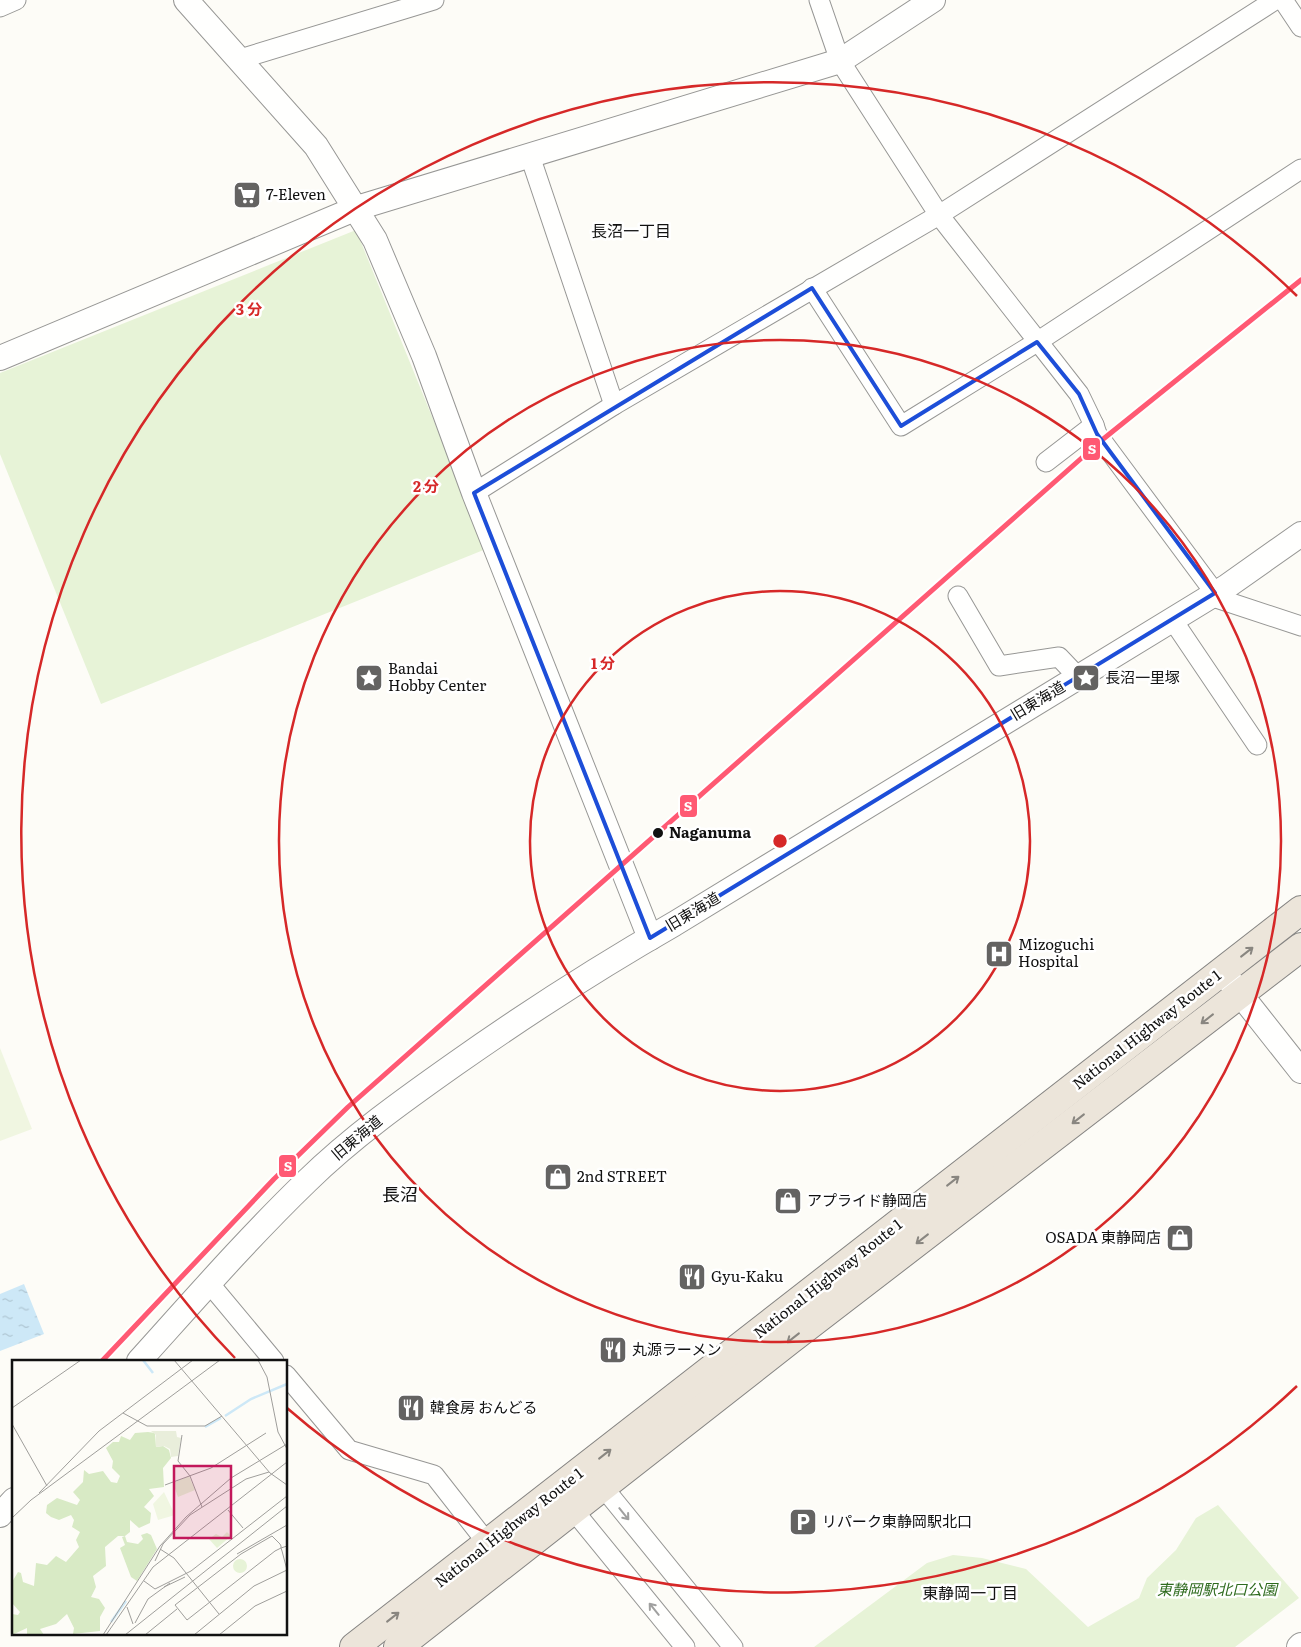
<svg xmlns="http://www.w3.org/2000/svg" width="1301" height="1647" font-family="Literata,'Noto Sans JP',serif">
  <defs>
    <pattern id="water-ripples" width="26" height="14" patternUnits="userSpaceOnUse" patternTransform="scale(1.25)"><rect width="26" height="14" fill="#cde8f7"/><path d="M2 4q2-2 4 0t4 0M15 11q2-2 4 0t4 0" fill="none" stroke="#afc6d3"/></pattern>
  </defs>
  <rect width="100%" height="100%" fill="#fdfcf7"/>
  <!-- grass -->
  <g fill="#e7f3d7">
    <polygon points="356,230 486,549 101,704 0,454 0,373"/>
    <polygon points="1218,1505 1299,1598 1235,1647 814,1647 927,1563 953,1555 982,1558 1026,1569 1088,1627 1139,1598 1147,1578 1176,1550 1196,1518"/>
  </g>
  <!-- pitch -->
  <polygon fill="#f0f6e1" points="0,1048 32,1129 0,1141"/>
  <!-- water -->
  <polygon fill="url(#water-ripples)" points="24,1284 44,1334 0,1351 0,1294"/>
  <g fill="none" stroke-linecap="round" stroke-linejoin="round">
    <!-- minor casing -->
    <g stroke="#979795" stroke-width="21">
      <g id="minor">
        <polyline points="819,0 840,61 939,215 1079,394 1094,425 1046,462"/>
        <polyline points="1283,0 1301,27"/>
        <polyline points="0,7 16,0"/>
        <polyline points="240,59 434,0"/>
        <polyline points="530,156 614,405"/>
        <polyline points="812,288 901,426 1037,342 1301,169"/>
        <polyline points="1094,425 1097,434 1215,593"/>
        <polyline points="474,493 614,405 939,215 1275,0"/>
        <polyline points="958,596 999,666 1059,657 1078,677"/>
        <polyline points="1210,596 1301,626"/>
        <polyline points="1172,619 1257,745"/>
        <polyline points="209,1283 274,1361"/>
        <polyline points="286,1375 349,1450 434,1475 488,1544"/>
        <polyline points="591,1484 603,1487 733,1647"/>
        <polyline points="573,1499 574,1511 685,1647"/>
      </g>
    </g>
    <!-- tertiary casing -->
    <g stroke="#979795" stroke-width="26">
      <g id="tertiary">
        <polyline points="186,0 316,146 375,240 424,356 474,493 650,938"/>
        <polyline points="0,358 357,208 840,61 933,0"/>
        <polyline points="1222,971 1301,1071"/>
        <path d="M 139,1361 C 194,1300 248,1238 307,1181 C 352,1137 404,1100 455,1064 C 526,1014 599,967 674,924 L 1226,587 L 1301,534"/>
        <polyline points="0,1515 14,1500"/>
        <polyline points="1299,1647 1301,1645"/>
      </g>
    </g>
    <!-- trunk casing -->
    <g stroke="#858482" stroke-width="30">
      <g id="trunk">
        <polyline points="354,1647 1301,910"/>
        <polyline points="398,1647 790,1340 1301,947"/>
      </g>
    </g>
    <!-- minor -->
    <use href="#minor" stroke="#fffffe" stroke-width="19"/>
    <!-- tertiary -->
    <use href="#tertiary" stroke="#fffffe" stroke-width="24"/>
    <!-- trunk -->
    <use href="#trunk" stroke="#ece5da" stroke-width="28"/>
    <!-- rail-1 casing -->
    <g stroke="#fff" stroke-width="9">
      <polyline id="rail-1" points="102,1361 274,1179 348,1107 1102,440 1301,280"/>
    </g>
    <!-- rail-1 -->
    <use href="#rail-1" stroke="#ff5973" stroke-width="5"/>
  </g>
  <!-- one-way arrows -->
  <defs><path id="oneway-shaft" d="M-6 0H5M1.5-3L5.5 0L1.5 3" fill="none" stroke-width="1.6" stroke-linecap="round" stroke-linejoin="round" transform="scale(1.25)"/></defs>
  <g stroke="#898680">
    <use href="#oneway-shaft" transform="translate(1247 952) rotate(-38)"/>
    <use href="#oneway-shaft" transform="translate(1207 1019) rotate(142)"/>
    <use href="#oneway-shaft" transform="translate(1078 1119) rotate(142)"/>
    <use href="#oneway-shaft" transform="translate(953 1181) rotate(-38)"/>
    <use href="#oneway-shaft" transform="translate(922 1239) rotate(142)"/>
    <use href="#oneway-shaft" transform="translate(793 1338) rotate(142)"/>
    <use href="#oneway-shaft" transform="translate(605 1454) rotate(-38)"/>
    <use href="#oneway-shaft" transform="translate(393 1617) rotate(-38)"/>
  </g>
  <g stroke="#a0a09f">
    <use href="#oneway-shaft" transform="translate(624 1514) rotate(51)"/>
    <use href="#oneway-shaft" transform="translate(654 1609) rotate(-129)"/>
  </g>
  <!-- marked area -->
  <path fill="none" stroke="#1d4ed8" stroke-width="4" stroke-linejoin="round" d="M 812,288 L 901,426 L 1037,342 L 1079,394 L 1097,434 L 1215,593 L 650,938 L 474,493 Z"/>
  <!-- distance rings -->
  <g fill="none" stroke="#d62828" stroke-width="2.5">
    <circle cx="780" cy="841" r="250"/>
    <circle cx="780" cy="841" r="501"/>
    <path d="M1297 1386A751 751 0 0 1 287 1408M235 1358A751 751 0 0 1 1297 296"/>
  </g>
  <!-- icons -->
  <defs>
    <g id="supermarket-square" transform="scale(1.4375)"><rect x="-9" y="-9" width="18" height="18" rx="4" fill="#646362" stroke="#fff"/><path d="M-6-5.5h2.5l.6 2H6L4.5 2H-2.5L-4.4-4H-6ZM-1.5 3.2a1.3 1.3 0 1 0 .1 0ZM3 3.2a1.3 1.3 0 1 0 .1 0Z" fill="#fff"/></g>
    <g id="sight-square" transform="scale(1.4375)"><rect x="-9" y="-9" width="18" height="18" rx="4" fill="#646362" stroke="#fff"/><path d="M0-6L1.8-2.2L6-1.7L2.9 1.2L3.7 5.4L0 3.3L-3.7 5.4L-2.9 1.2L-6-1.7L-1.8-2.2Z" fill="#fff"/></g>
    <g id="hospital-square" transform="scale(1.4375)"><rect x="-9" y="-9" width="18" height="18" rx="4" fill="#646362" stroke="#fff"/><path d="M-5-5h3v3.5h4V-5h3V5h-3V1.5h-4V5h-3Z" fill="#fff"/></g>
    <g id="shop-square" transform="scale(1.4375)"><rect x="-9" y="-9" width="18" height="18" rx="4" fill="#646362" stroke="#fff"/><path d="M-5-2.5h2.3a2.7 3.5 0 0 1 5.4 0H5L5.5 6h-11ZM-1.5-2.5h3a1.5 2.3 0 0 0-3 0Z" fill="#fff"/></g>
    <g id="restaurant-square" transform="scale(1.4375)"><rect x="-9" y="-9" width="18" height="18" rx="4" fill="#646362" stroke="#fff"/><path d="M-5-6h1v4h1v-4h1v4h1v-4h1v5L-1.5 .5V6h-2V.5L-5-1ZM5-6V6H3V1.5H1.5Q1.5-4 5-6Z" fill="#fff"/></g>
    <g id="parking-square" transform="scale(1.4375)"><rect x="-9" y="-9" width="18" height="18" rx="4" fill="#646362" stroke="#fff"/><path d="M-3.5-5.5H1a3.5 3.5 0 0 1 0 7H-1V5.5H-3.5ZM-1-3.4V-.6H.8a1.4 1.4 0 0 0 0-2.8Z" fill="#fff"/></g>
  </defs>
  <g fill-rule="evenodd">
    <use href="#supermarket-square" x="247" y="195"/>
    <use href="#sight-square" x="369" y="678"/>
    <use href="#sight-square" x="1086" y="678"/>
    <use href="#hospital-square" x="999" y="954"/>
    <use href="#shop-square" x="558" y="1177"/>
    <use href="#shop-square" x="788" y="1201"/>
    <use href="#shop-square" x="1180" y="1238"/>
    <use href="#restaurant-square" x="692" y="1277"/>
    <use href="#restaurant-square" x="613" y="1350"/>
    <use href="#restaurant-square" x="411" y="1408"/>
    <use href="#parking-square" x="803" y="1522"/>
  </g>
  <!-- markers -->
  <circle fill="#111" stroke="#fff" stroke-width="2" cx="658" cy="833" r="6"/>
  <g text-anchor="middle" stroke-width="5" stroke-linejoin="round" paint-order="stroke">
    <!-- poi labels -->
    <g font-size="15" fill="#111" stroke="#fff" text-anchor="start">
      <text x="266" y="200">7-Eleven</text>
      <text x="388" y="674">Bandai<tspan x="388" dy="17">Hobby Center</tspan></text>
      <text x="1105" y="683">長沼一里塚</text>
      <text x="1018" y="950">Mizoguchi<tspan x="1018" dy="17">Hospital</tspan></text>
      <text x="577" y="1182">2nd STREET</text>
      <text x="807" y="1206">アプライド静岡店</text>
      <text x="1161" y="1243" text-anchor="end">OSADA 東静岡店</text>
      <text x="711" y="1282">Gyu-Kaku</text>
      <text x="632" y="1355">丸源ラーメン</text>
      <text x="430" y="1413">韓食房 おんどる</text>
      <text x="822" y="1527">リパーク東静岡駅北口</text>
    </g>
    <!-- street labels -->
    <g font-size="15" fill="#111" stroke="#fff">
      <text transform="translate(1038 701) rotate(-31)" y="5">旧東海道</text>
      <text transform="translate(693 912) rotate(-31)" y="5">旧東海道</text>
      <text transform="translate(1147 1030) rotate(-38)" y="5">National Highway Route 1</text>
      <text transform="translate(357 1138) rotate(-40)" y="5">旧東海道</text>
      <text transform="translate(828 1279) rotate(-38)" y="5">National Highway Route 1</text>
      <text transform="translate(509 1528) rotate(-38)" y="5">National Highway Route 1</text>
    </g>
    <!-- stop labels -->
    <g font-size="15" font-weight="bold" fill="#111" stroke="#fff" text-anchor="start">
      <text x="669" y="838">Naganuma</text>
    </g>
    <!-- park labels -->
    <g font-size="15" font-style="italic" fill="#2f6b1f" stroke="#fff">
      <text x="1217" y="1595">東静岡駅北口公園</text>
    </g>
    <!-- neighbourhood labels -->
    <g font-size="16" fill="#111" stroke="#fff">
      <text x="631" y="237">長沼一丁目</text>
      <text x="970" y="1599">東静岡一丁目</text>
    </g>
    <!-- quarter labels -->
    <g font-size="18" fill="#111" stroke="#fff">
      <text x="400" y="1201">長沼</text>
    </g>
  </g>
  <!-- overview -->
  <g transform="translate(12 1360)">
    <rect width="275" height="275" fill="#fdfcf7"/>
    <path d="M 177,116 L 183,130 L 166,137 L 161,123 ZM 215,172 L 219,176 L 205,188 L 197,179 L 204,174 L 210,177 ZM221 206a7 7 0 1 1 14 0a7 7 0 1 1-14 0Z" fill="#e7f3d7"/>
    <path d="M 136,72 L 143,73 L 144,87 L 151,86 L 157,90 L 159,98 L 151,108 L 152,127 L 137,129 L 142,136 L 132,147 L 139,153 L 138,163 L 127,168 L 118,160 L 118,172 L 113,176 L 115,182 L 126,184 L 131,179 L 129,175 L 135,173 L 139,175 L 145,189 L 125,221 L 119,217 L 108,188 L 113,185 L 110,177 L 113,176 L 106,176 L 93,187 L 94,206 L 81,216 L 84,227 L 79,237 L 87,239 L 93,248 L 88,257 L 88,271 L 61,274 L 62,268 L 55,254 L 44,264 L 28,269 L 32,275 L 15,275 L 15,268 L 0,275 L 0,254 L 6,255 L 8,252 L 0,243 L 0,222 L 6,212 L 9,213 L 11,222 L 22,226 L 24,203 L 35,205 L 44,196 L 54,202 L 67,187 L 64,180 L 68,172 L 60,167 L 62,160 L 59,155 L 47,160 L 39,157 L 34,153 L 35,145 L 45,138 L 65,145 L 68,140 L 61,132 L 71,122 L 72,110 L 77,114 L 91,111 L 99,122 L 105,123 L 108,116 L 100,108 L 101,101 L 94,88 L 101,82 L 107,82 L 109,76 L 118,80 L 123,73 Z" fill="#d8eac5"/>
    <path d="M 139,71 L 164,71 L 165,77 L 169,78 L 166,96 L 159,97 L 158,89 L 152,86 L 144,87 L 144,75 Z" fill="#e9eedb"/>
    <path d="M 152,132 L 163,155 L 146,160 L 141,144 Z" fill="#f0f6e1"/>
    <path fill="none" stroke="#cde8f7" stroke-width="2.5" d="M 131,0 L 141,13M 213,56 L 239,39 L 275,24M 193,67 L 209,58M 99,262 L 114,241"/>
    <path fill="none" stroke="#9f9e9b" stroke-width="1" d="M 162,0 L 258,113 L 275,125M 246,0 L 255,17 L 266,72 L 275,89M 0,48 L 69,0M 111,53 L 135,66 L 193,66 L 210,56M 0,64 L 35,126M 170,75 L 166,101 L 178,116 L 190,147M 153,125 L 199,108 L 254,73M 27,133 L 87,71 L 181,0M 216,150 L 231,168M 0,158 L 19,140 L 208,0M 148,189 L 162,198 L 207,254M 225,194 L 275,165M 143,201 L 151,184 L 178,155 L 234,119 L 257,112M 275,210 L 270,191 L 269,188 L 269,186 L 268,184 L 260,176 L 229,194 L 163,245 L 175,260 L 263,191 L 269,188 L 275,186M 132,221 L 143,229 L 179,211 L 275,136M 152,227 L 173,217M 115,247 L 121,264M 123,263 L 136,239 L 158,223M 91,275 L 148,186 L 174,157 L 219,118 L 275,84M 94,275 L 141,207 L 275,102M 113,275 L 275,146M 133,275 L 165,249M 182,275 L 242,226 L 275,210M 207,275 L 243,246 L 275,231"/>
    <path fill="#c2185b" fill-opacity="0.15" stroke="#c2185b" stroke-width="2.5" d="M 162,106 L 219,106 L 219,178 L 162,178 Z"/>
    <rect width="275" height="275" fill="none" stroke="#111" stroke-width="2.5"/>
  </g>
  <circle cx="780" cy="841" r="8" fill="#d62828" stroke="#fff" stroke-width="2.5"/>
  <g font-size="15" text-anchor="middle" font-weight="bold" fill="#d62828" stroke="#fff" stroke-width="5" stroke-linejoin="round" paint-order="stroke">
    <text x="249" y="315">3 分</text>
    <text x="426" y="492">2 分</text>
    <text x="603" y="669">1 分</text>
  </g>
  <g stroke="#fff" stroke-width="2">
    <rect x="1082" y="437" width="19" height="24" rx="5" fill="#ff5973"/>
    <rect x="679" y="794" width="19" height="24" rx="5" fill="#ff5973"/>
    <rect x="278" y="1154" width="19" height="24" rx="5" fill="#ff5973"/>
  </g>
  <g font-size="14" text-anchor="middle" font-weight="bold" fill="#fff">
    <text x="1092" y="454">S</text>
    <text x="688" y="811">S</text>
    <text x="288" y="1171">S</text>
  </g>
</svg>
